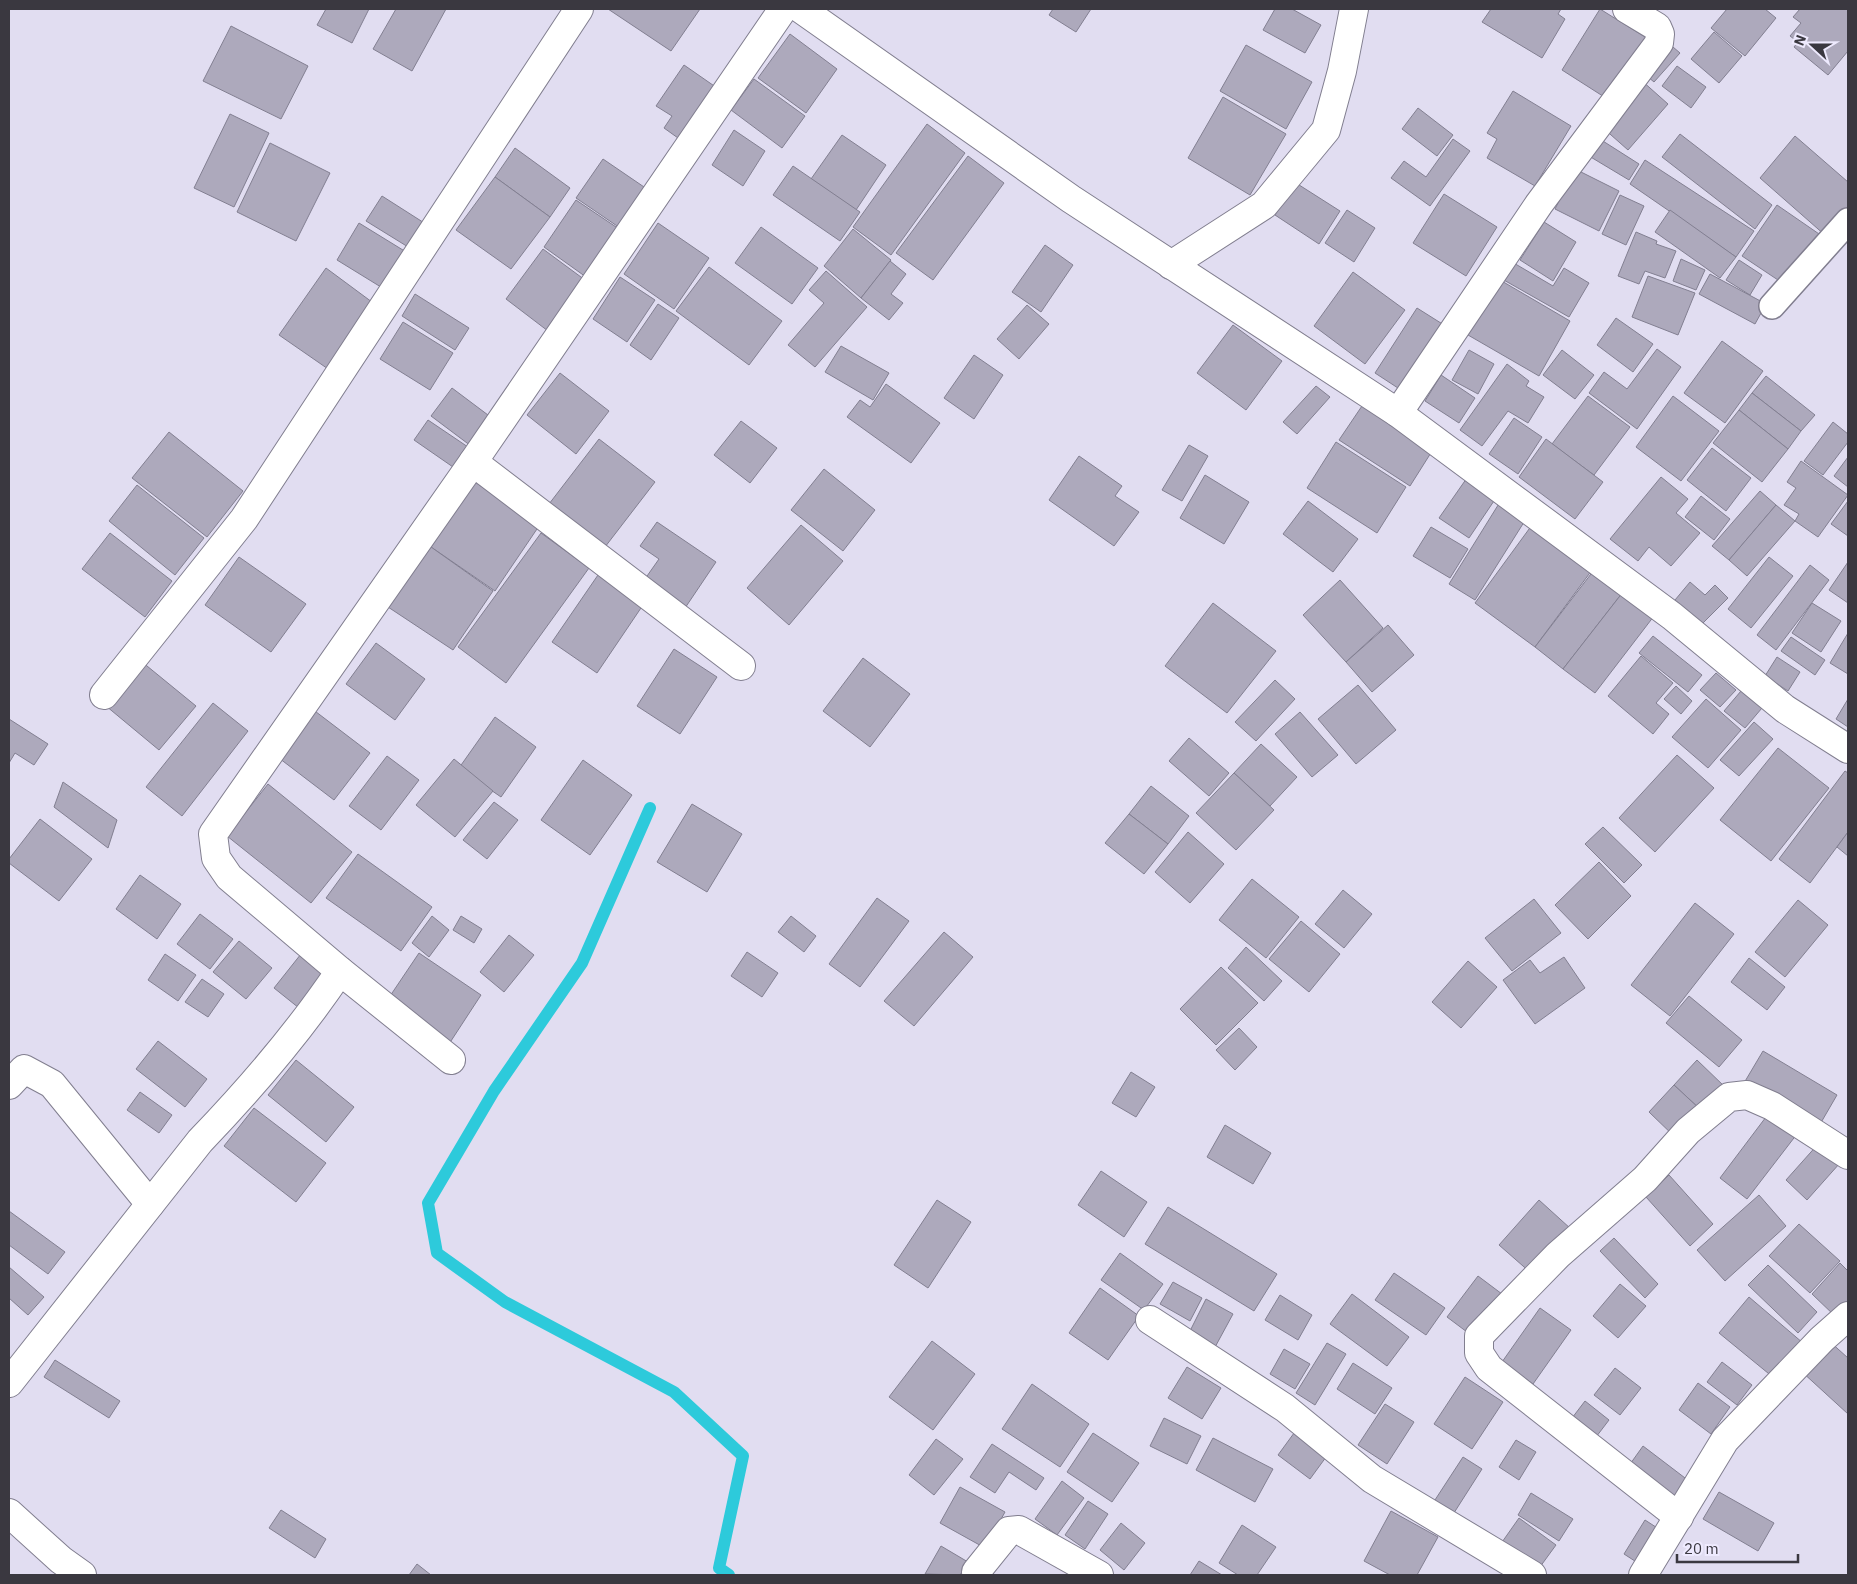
<svg xmlns="http://www.w3.org/2000/svg" width="1857" height="1584" font-family="'IBM Plex Sans',sans-serif">
  <rect width="100%" height="100%" fill="#e1ddf1"/>
  <g fill="none" stroke-linecap="round" stroke-linejoin="round">
    <!-- stream -->
    <polyline stroke="#2dcadb" stroke-width="12" points="650,808 582,963 494,1091 428,1203 437,1253 505,1302 674,1392 743,1456 719,1568 729,1575"/>
  </g>
  <!-- building -->
  <g fill="#ada9bc" stroke="#827f91">
    <polygon points="326,9 369,9 352,43 317,25"/>
    <polygon points="396,9 446,9 412,71 373,49"/>
    <polygon points="608,9 700,9 671,51"/>
    <polygon points="1053,9 1091,9 1076,32 1049,15"/>
    <polygon points="1275,9 1292,9 1321,25 1305,53 1263,30"/>
    <polygon points="1491,9 1561,9 1558,14 1565,19 1542,58 1482,22"/>
    <polygon points="1600,9 1648,39 1609,100 1562,70"/>
    <polygon points="1727,9 1765,9 1776,18 1745,56 1711,28"/>
    <polygon points="1800,9 1848,9 1848,51 1828,75 1794,47 1798,42 1790,36 1801,23 1793,17"/>
    <polygon points="231,26 308,66 281,119 203,81"/>
    <polygon points="1714,32 1742,56 1719,83 1691,59"/>
    <polygon points="790,34 837,69 806,113 758,78"/>
    <polygon points="1666,41 1680,53 1654,82 1641,71"/>
    <polygon points="1246,45 1312,82 1286,129 1220,91"/>
    <polygon points="684,65 720,90 685,143 664,128 672,116 656,106"/>
    <polygon points="1677,66 1706,87 1691,108 1662,86"/>
    <polygon points="754,79 805,116 782,148 731,110"/>
    <polygon points="1641,80 1668,104 1628,150 1602,127"/>
    <polygon points="1513,91 1571,126 1535,186 1487,158 1497,139 1487,133"/>
    <polygon points="1223,97 1286,134 1250,195 1188,158"/>
    <polygon points="1418,108 1453,135 1437,156 1402,129"/>
    <polygon points="230,114 269,133 234,207 194,188"/>
    <polygon points="927,124 965,153 891,255 853,227"/>
    <polygon points="734,130 765,151 743,186 712,165"/>
    <polygon points="1680,134 1772,205 1755,229 1662,157"/>
    <polygon points="842,135 886,165 856,210 811,179"/>
    <polygon points="1595,136 1639,164 1629,180 1584,153"/>
    <polygon points="1795,136 1848,182 1848,210 1826,236 1760,178"/>
    <polygon points="1453,139 1470,151 1430,206 1391,178 1404,161 1426,177"/>
    <polygon points="270,143 330,173 296,241 237,212"/>
    <polygon points="515,148 570,188 550,217 495,177"/>
    <polygon points="968,156 1004,183 933,280 896,253"/>
    <polygon points="603,159 647,189 620,228 576,198"/>
    <polygon points="1645,160 1754,231 1736,257 1630,184"/>
    <polygon points="793,166 860,212 840,241 773,195"/>
    <polygon points="1575,169 1619,191 1599,231 1555,209"/>
    <polygon points="495,177 550,217 511,269 456,230"/>
    <polygon points="1296,183 1340,211 1319,244 1275,215"/>
    <polygon points="1444,194 1497,227 1466,276 1413,243"/>
    <polygon points="1620,195 1644,206 1626,245 1602,234"/>
    <polygon points="382,196 429,226 413,250 366,221"/>
    <polygon points="576,200 619,229 586,277 544,247"/>
    <polygon points="1777,205 1822,236 1787,286 1742,256"/>
    <polygon points="1347,210 1375,228 1354,262 1325,243"/>
    <polygon points="1670,210 1736,257 1720,278 1655,232"/>
    <polygon points="1544,222 1576,242 1553,281 1520,260"/>
    <polygon points="359,223 411,255 389,292 337,260"/>
    <polygon points="658,223 709,258 674,309 624,274"/>
    <polygon points="761,227 818,268 792,304 735,263"/>
    <polygon points="853,229 891,260 861,298 824,266"/>
    <polygon points="1636,232 1657,241 1656,244 1676,251 1665,278 1645,271 1639,284 1618,276"/>
    <polygon points="1045,245 1073,265 1041,312 1012,292"/>
    <polygon points="543,249 585,280 548,331 506,299"/>
    <polygon points="1681,259 1705,270 1696,290 1673,281"/>
    <polygon points="1739,260 1762,275 1750,295 1726,280"/>
    <polygon points="890,261 906,274 891,294 903,303 889,320 861,298"/>
    <polygon points="1512,262 1553,286 1564,268 1589,283 1569,317 1502,279"/>
    <polygon points="709,267 782,321 749,365 676,311"/>
    <polygon points="326,268 376,305 331,371 279,335"/>
    <polygon points="826,271 867,307 815,367 788,345 824,303 809,290"/>
    <polygon points="1353,272 1405,310 1365,364 1314,326"/>
    <polygon points="1710,274 1766,304 1755,324 1699,294"/>
    <polygon points="1648,276 1695,293 1678,335 1632,317"/>
    <polygon points="620,277 655,300 627,342 593,319"/>
    <polygon points="1500,280 1570,321 1539,376 1468,335"/>
    <polygon points="415,294 469,328 455,350 402,316"/>
    <polygon points="658,304 679,318 651,360 630,345"/>
    <polygon points="1027,305 1049,324 1019,359 997,339"/>
    <polygon points="1417,308 1444,325 1401,390 1375,373"/>
    <polygon points="1616,318 1653,344 1633,372 1597,345"/>
    <polygon points="403,322 453,353 430,390 380,359"/>
    <polygon points="1233,325 1282,361 1246,410 1197,373"/>
    <polygon points="1722,341 1763,371 1725,423 1684,393"/>
    <polygon points="841,346 889,373 873,400 825,372"/>
    <polygon points="1657,349 1681,367 1637,429 1589,393 1604,372 1627,389"/>
    <polygon points="1469,350 1494,364 1478,394 1452,380"/>
    <polygon points="1562,350 1594,375 1575,399 1543,375"/>
    <polygon points="974,355 1003,375 974,419 944,398"/>
    <polygon points="1507,364 1529,381 1526,386 1544,397 1528,423 1508,411 1482,446 1460,430"/>
    <polygon points="560,373 609,411 576,454 527,415"/>
    <polygon points="1441,375 1475,398 1459,423 1425,401"/>
    <polygon points="1766,376 1815,415 1801,431 1752,393"/>
    <polygon points="886,384 940,423 911,463 847,417 860,400 870,407"/>
    <polygon points="1316,386 1330,397 1297,434 1283,422"/>
    <polygon points="452,388 492,418 471,446 431,416"/>
    <polygon points="1752,393 1801,431 1788,449 1739,410"/>
    <polygon points="1588,396 1630,427 1594,475 1552,444"/>
    <polygon points="1673,396 1719,431 1681,481 1636,447"/>
    <polygon points="1364,403 1434,448 1410,486 1339,440"/>
    <polygon points="1739,410 1788,449 1762,482 1713,443"/>
    <polygon points="1514,418 1542,437 1518,474 1489,454"/>
    <polygon points="428,420 468,447 453,467 414,440"/>
    <polygon points="741,421 777,448 750,483 714,455"/>
    <polygon points="1833,422 1848,434 1848,442 1823,475 1804,461"/>
    <polygon points="169,432 243,491 207,537 132,478"/>
    <polygon points="599,439 655,482 605,547 549,504"/>
    <polygon points="1546,439 1603,482 1575,519 1519,477"/>
    <polygon points="1336,442 1406,487 1377,533 1307,488"/>
    <polygon points="1189,445 1208,456 1182,501 1162,490"/>
    <polygon points="1712,448 1751,478 1726,511 1687,480"/>
    <polygon points="1079,456 1122,486 1115,496 1139,512 1114,546 1049,500"/>
    <polygon points="1848,457 1848,487 1834,476"/>
    <polygon points="1801,461 1848,495 1818,537 1795,521 1799,514 1784,505 1796,488 1787,482"/>
    <polygon points="824,469 875,510 843,551 791,510"/>
    <polygon points="1205,475 1249,502 1224,544 1180,518"/>
    <polygon points="1469,475 1498,495 1469,538 1439,518"/>
    <polygon points="1661,477 1688,499 1676,513 1700,533 1671,566 1649,547 1638,561 1610,539"/>
    <polygon points="475,482 539,526 495,591 431,547"/>
    <polygon points="137,485 204,538 175,575 109,521"/>
    <polygon points="1760,491 1776,505 1729,560 1712,546"/>
    <polygon points="1701,496 1730,519 1714,540 1685,517"/>
    <polygon points="1308,501 1358,539 1333,572 1283,534"/>
    <polygon points="1848,501 1848,536 1831,524"/>
    <polygon points="1500,502 1526,519 1475,600 1449,584"/>
    <polygon points="1776,505 1795,521 1747,576 1729,560"/>
    <polygon points="657,522 716,562 681,614 640,586 659,559 640,546"/>
    <polygon points="801,525 843,561 789,625 747,588"/>
    <polygon points="1532,525 1592,570 1535,647 1475,603"/>
    <polygon points="1431,527 1468,549 1450,578 1413,556"/>
    <polygon points="110,533 172,581 145,617 82,569"/>
    <polygon points="541,533 589,568 506,683 458,647"/>
    <polygon points="431,547 493,591 453,650 388,607"/>
    <polygon points="239,557 306,604 271,652 205,605"/>
    <polygon points="1769,557 1793,576 1751,628 1728,609"/>
    <polygon points="1848,562 1848,603 1829,590"/>
    <polygon points="1810,565 1829,580 1776,650 1757,635"/>
    <polygon points="1594,570 1623,592 1563,669 1535,647"/>
    <polygon points="598,575 643,605 597,673 552,642"/>
    <polygon points="1340,580 1383,628 1346,662 1303,615"/>
    <polygon points="1690,582 1705,595 1715,585 1728,598 1702,624 1675,600"/>
    <polygon points="1623,592 1654,616 1595,693 1563,669"/>
    <polygon points="1213,603 1276,651 1227,713 1165,666"/>
    <polygon points="1812,603 1841,621 1821,652 1792,633"/>
    <polygon points="1388,625 1414,655 1372,692 1346,662"/>
    <polygon points="1848,633 1848,674 1830,663"/>
    <polygon points="1653,636 1702,675 1688,692 1639,653"/>
    <polygon points="1791,637 1825,660 1815,675 1781,651"/>
    <polygon points="376,643 425,679 395,720 346,684"/>
    <polygon points="674,649 717,677 680,734 637,706"/>
    <polygon points="1641,656 1673,683 1656,703 1669,714 1653,734 1608,696"/>
    <polygon points="136,657 196,706 159,750 100,701"/>
    <polygon points="1777,657 1800,672 1788,691 1765,676"/>
    <polygon points="863,658 910,694 870,747 823,711"/>
    <polygon points="1716,673 1736,690 1720,707 1700,690"/>
    <polygon points="1275,680 1295,699 1256,741 1235,722"/>
    <polygon points="1358,685 1396,730 1356,764 1318,719"/>
    <polygon points="1676,686 1692,701 1681,714 1664,699"/>
    <polygon points="1741,691 1762,708 1745,728 1724,711"/>
    <polygon points="1706,699 1741,730 1708,768 1672,737"/>
    <polygon points="1848,699 1848,727 1836,719"/>
    <polygon points="213,703 248,731 182,816 146,787"/>
    <polygon points="307,705 370,753 334,800 271,752"/>
    <polygon points="1300,712 1338,755 1312,777 1275,734"/>
    <polygon points="495,717 536,747 501,797 459,768"/>
    <polygon points="9,719 48,744 34,765 15,753 9,763"/>
    <polygon points="1754,722 1773,739 1739,776 1720,760"/>
    <polygon points="1189,738 1229,773 1209,796 1169,761"/>
    <polygon points="1261,744 1297,777 1270,806 1234,773"/>
    <polygon points="1778,748 1829,788 1771,861 1720,820"/>
    <polygon points="1677,755 1714,788 1655,852 1619,818"/>
    <polygon points="387,756 419,780 381,830 349,806"/>
    <polygon points="454,759 493,791 455,837 416,805"/>
    <polygon points="583,760 632,795 590,855 541,820"/>
    <polygon points="1845,771 1848,773 1848,832 1810,883 1779,859"/>
    <polygon points="1234,773 1274,810 1236,850 1196,813"/>
    <polygon points="63,782 117,820 108,848 54,807"/>
    <polygon points="268,784 352,852 311,903 227,836"/>
    <polygon points="1151,786 1189,816 1168,844 1129,814"/>
    <polygon points="494,802 518,820 487,859 463,840"/>
    <polygon points="692,804 742,834 707,892 657,862"/>
    <polygon points="1129,814 1168,844 1144,874 1105,843"/>
    <polygon points="40,819 92,859 59,901 9,863 9,859"/>
    <polygon points="1603,827 1642,865 1624,883 1585,844"/>
    <polygon points="1188,832 1224,864 1190,903 1155,872"/>
    <polygon points="1848,832 1848,856 1837,847"/>
    <polygon points="358,854 432,907 401,951 326,898"/>
    <polygon points="1599,862 1631,896 1588,939 1555,905"/>
    <polygon points="140,875 181,904 157,939 116,909"/>
    <polygon points="1252,879 1299,917 1266,958 1219,920"/>
    <polygon points="1343,890 1372,914 1344,948 1315,924"/>
    <polygon points="877,898 909,921 860,987 829,964"/>
    <polygon points="1534,899 1561,933 1512,971 1485,938"/>
    <polygon points="1798,900 1828,925 1785,977 1755,952"/>
    <polygon points="1695,903 1734,934 1670,1016 1631,985"/>
    <polygon points="200,914 233,939 210,969 177,944"/>
    <polygon points="432,916 449,930 429,957 412,943"/>
    <polygon points="461,916 482,929 474,943 453,930"/>
    <polygon points="791,916 816,936 804,952 778,932"/>
    <polygon points="1301,921 1340,954 1309,992 1269,959"/>
    <polygon points="944,932 973,957 914,1026 884,1001"/>
    <polygon points="509,935 534,955 504,992 480,972"/>
    <polygon points="239,941 272,968 246,999 213,972"/>
    <polygon points="1246,947 1282,981 1264,1001 1228,968"/>
    <polygon points="747,952 778,973 762,997 731,976"/>
    <polygon points="419,953 481,995 449,1044 386,1002"/>
    <polygon points="165,954 196,975 178,1001 148,980"/>
    <polygon points="301,954 326,974 299,1008 274,988"/>
    <polygon points="1564,957 1585,988 1535,1024 1503,980 1530,960 1540,973"/>
    <polygon points="1749,958 1785,987 1767,1010 1731,982"/>
    <polygon points="1468,961 1497,987 1461,1028 1432,1002"/>
    <polygon points="1221,967 1258,1003 1216,1045 1180,1009"/>
    <polygon points="202,979 224,994 208,1017 185,1002"/>
    <polygon points="1689,996 1742,1040 1719,1067 1666,1023"/>
    <polygon points="1239,1028 1257,1047 1235,1070 1216,1050"/>
    <polygon points="158,1041 207,1079 185,1107 136,1069"/>
    <polygon points="1763,1051 1837,1095 1819,1126 1744,1083"/>
    <polygon points="296,1060 354,1107 326,1142 268,1095"/>
    <polygon points="1697,1060 1725,1087 1702,1111 1674,1085"/>
    <polygon points="1131,1072 1155,1087 1136,1117 1112,1103"/>
    <polygon points="1674,1085 1702,1111 1677,1139 1649,1112"/>
    <polygon points="140,1092 172,1115 159,1133 127,1110"/>
    <polygon points="254,1108 326,1163 296,1202 224,1146"/>
    <polygon points="1769,1113 1797,1134 1747,1199 1720,1178"/>
    <polygon points="1225,1125 1271,1153 1253,1184 1207,1157"/>
    <polygon points="1819,1143 1840,1163 1807,1200 1786,1180"/>
    <polygon points="1101,1171 1147,1202 1124,1237 1078,1205"/>
    <polygon points="1669,1175 1713,1224 1690,1246 1646,1197"/>
    <polygon points="1759,1195 1786,1226 1725,1281 1697,1250"/>
    <polygon points="937,1200 971,1222 928,1288 894,1265"/>
    <polygon points="1539,1200 1571,1229 1531,1273 1499,1245"/>
    <polygon points="1168,1207 1277,1274 1254,1311 1145,1244"/>
    <polygon points="9,1211 65,1252 48,1274 9,1245"/>
    <polygon points="1799,1224 1840,1261 1810,1293 1769,1256"/>
    <polygon points="1614,1238 1658,1284 1645,1298 1600,1251"/>
    <polygon points="1120,1253 1163,1284 1144,1310 1101,1280"/>
    <polygon points="1840,1263 1848,1271 1848,1303 1836,1317 1812,1294"/>
    <polygon points="1768,1265 1817,1312 1798,1333 1748,1285"/>
    <polygon points="9,1267 44,1297 28,1315 9,1298"/>
    <polygon points="1394,1273 1445,1308 1426,1335 1375,1300"/>
    <polygon points="1478,1276 1502,1294 1471,1335 1447,1317"/>
    <polygon points="1173,1282 1202,1298 1190,1321 1160,1304"/>
    <polygon points="1620,1284 1646,1306 1618,1338 1593,1316"/>
    <polygon points="1100,1288 1139,1316 1108,1360 1069,1333"/>
    <polygon points="1352,1294 1409,1337 1387,1366 1330,1324"/>
    <polygon points="1280,1295 1312,1315 1298,1340 1265,1320"/>
    <polygon points="1749,1297 1803,1343 1774,1378 1719,1333"/>
    <polygon points="1206,1299 1233,1314 1214,1349 1188,1335"/>
    <polygon points="1540,1308 1571,1330 1533,1384 1502,1362"/>
    <polygon points="1828,1340 1848,1358 1848,1414 1801,1371"/>
    <polygon points="932,1341 975,1374 933,1430 889,1397"/>
    <polygon points="1327,1343 1346,1354 1315,1405 1296,1393"/>
    <polygon points="1284,1349 1310,1364 1295,1389 1270,1374"/>
    <polygon points="55,1360 120,1401 109,1418 44,1377"/>
    <polygon points="1722,1362 1752,1385 1737,1405 1707,1382"/>
    <polygon points="1353,1363 1392,1388 1375,1414 1337,1389"/>
    <polygon points="1187,1367 1221,1388 1202,1419 1168,1398"/>
    <polygon points="1615,1368 1641,1388 1620,1415 1594,1395"/>
    <polygon points="1465,1377 1503,1402 1472,1449 1434,1424"/>
    <polygon points="1698,1383 1730,1407 1711,1434 1679,1410"/>
    <polygon points="1032,1384 1089,1424 1060,1467 1002,1429"/>
    <polygon points="1585,1401 1609,1420 1593,1441 1569,1422"/>
    <polygon points="1385,1404 1414,1422 1387,1464 1358,1445"/>
    <polygon points="1164,1418 1201,1436 1187,1464 1150,1446"/>
    <polygon points="1297,1429 1329,1453 1310,1479 1278,1455"/>
    <polygon points="1093,1433 1139,1463 1112,1502 1067,1472"/>
    <polygon points="1213,1438 1273,1469 1255,1502 1196,1470"/>
    <polygon points="936,1439 963,1459 934,1495 909,1475"/>
    <polygon points="1516,1440 1536,1452 1519,1480 1499,1467"/>
    <polygon points="992,1444 1044,1478 1036,1490 1009,1472 995,1493 970,1477"/>
    <polygon points="1643,1446 1689,1481 1673,1501 1628,1467"/>
    <polygon points="1463,1457 1482,1469 1452,1516 1433,1503"/>
    <polygon points="1062,1481 1084,1498 1057,1535 1035,1519"/>
    <polygon points="960,1487 1005,1512 985,1548 940,1523"/>
    <polygon points="1719,1492 1774,1523 1758,1551 1703,1519"/>
    <polygon points="1531,1493 1573,1519 1559,1541 1518,1515"/>
    <polygon points="1088,1501 1108,1514 1085,1549 1065,1535"/>
    <polygon points="281,1510 326,1539 315,1558 269,1528"/>
    <polygon points="1391,1511 1438,1537 1417,1575 1390,1575 1364,1561"/>
    <polygon points="1519,1518 1556,1545 1537,1571 1500,1545"/>
    <polygon points="1645,1520 1662,1531 1641,1565 1624,1554"/>
    <polygon points="1121,1523 1145,1543 1124,1570 1100,1550"/>
    <polygon points="1242,1525 1276,1547 1257,1575 1238,1575 1219,1563"/>
    <polygon points="941,1546 968,1562 960,1575 925,1574"/>
    <polygon points="1199,1561 1222,1575 1190,1575"/>
    <polygon points="417,1564 431,1575 409,1575"/>
  </g>
  <g fill="none" stroke-linecap="round" stroke-linejoin="round">
    <!-- lane casing -->
    <g stroke="#817e8f" stroke-width="28">
      <polyline id="lane" points="1772,306 1848,221"/>
    </g>
    <!-- street casing -->
    <g stroke="#817e8f" stroke-width="30">
      <g id="street">
        <polyline points="801,9 1071,199 1398,413 1672,616 1785,709 1848,749"/>
        <polyline points="1171,265 1264,205 1326,130 1342,71 1354,9"/>
        <polyline points="1398,413 1539,204 1659,43 1660,34 1657,27 1627,9"/>
        <polyline points="473,462 741,666"/>
        <polyline points="104,695 244,519 579,9"/>
        <polyline points="451,1060 340,971 229,877 216,858 213,834 473,462 783,9"/>
        <polyline points="9,1085 24,1069 52,1084 150,1204"/>
        <polyline points="1150,1320 1285,1408 1372,1479 1532,1575"/>
        <path d="M 9,1383 L 200,1141 C 251,1088 299,1032 340,971"/>
        <polyline points="9,1513 61,1560 82,1575"/>
        <polyline points="1679,1517 1489,1368 1479,1353 1479,1336 1558,1255 1645,1179 1688,1131 1729,1097 1747,1095 1772,1106 1848,1155"/>
        <polyline points="976,1572 1009,1531 1019,1530 1099,1575"/>
        <polyline points="1643,1575 1725,1440 1822,1339 1848,1316"/>
      </g>
    </g>
    <!-- lane -->
    <use href="#lane" stroke="#fff" stroke-width="25"/>
    <!-- street -->
    <use href="#street" stroke="#fff" stroke-width="28"/>
  </g>
  <!-- border -->
  <rect width="1857" height="1584" fill="none" stroke="#3a3840" stroke-width="20"/>
  <!-- north arrow -->
  <g transform="translate(1812 45) rotate(291)" stroke="#eeeafe" stroke-width="4" paint-order="stroke">
  <path d="M0-4L9 19L0 12L-9 19Z" fill="#3a3840"/>
  <text y="-8" font-size="14" font-weight="bold" text-anchor="middle" fill="#3a3840">N</text>
  </g>
  <!-- scale -->
  <path d="M1677 1554v8h121v-8" fill="none" stroke="#3a3840" stroke-width="2.5"/>
  <text x="1684" y="1554" font-size="15" fill="#3a3840" stroke="#eeeafe" stroke-width="4" paint-order="stroke">20 m</text>
</svg>
